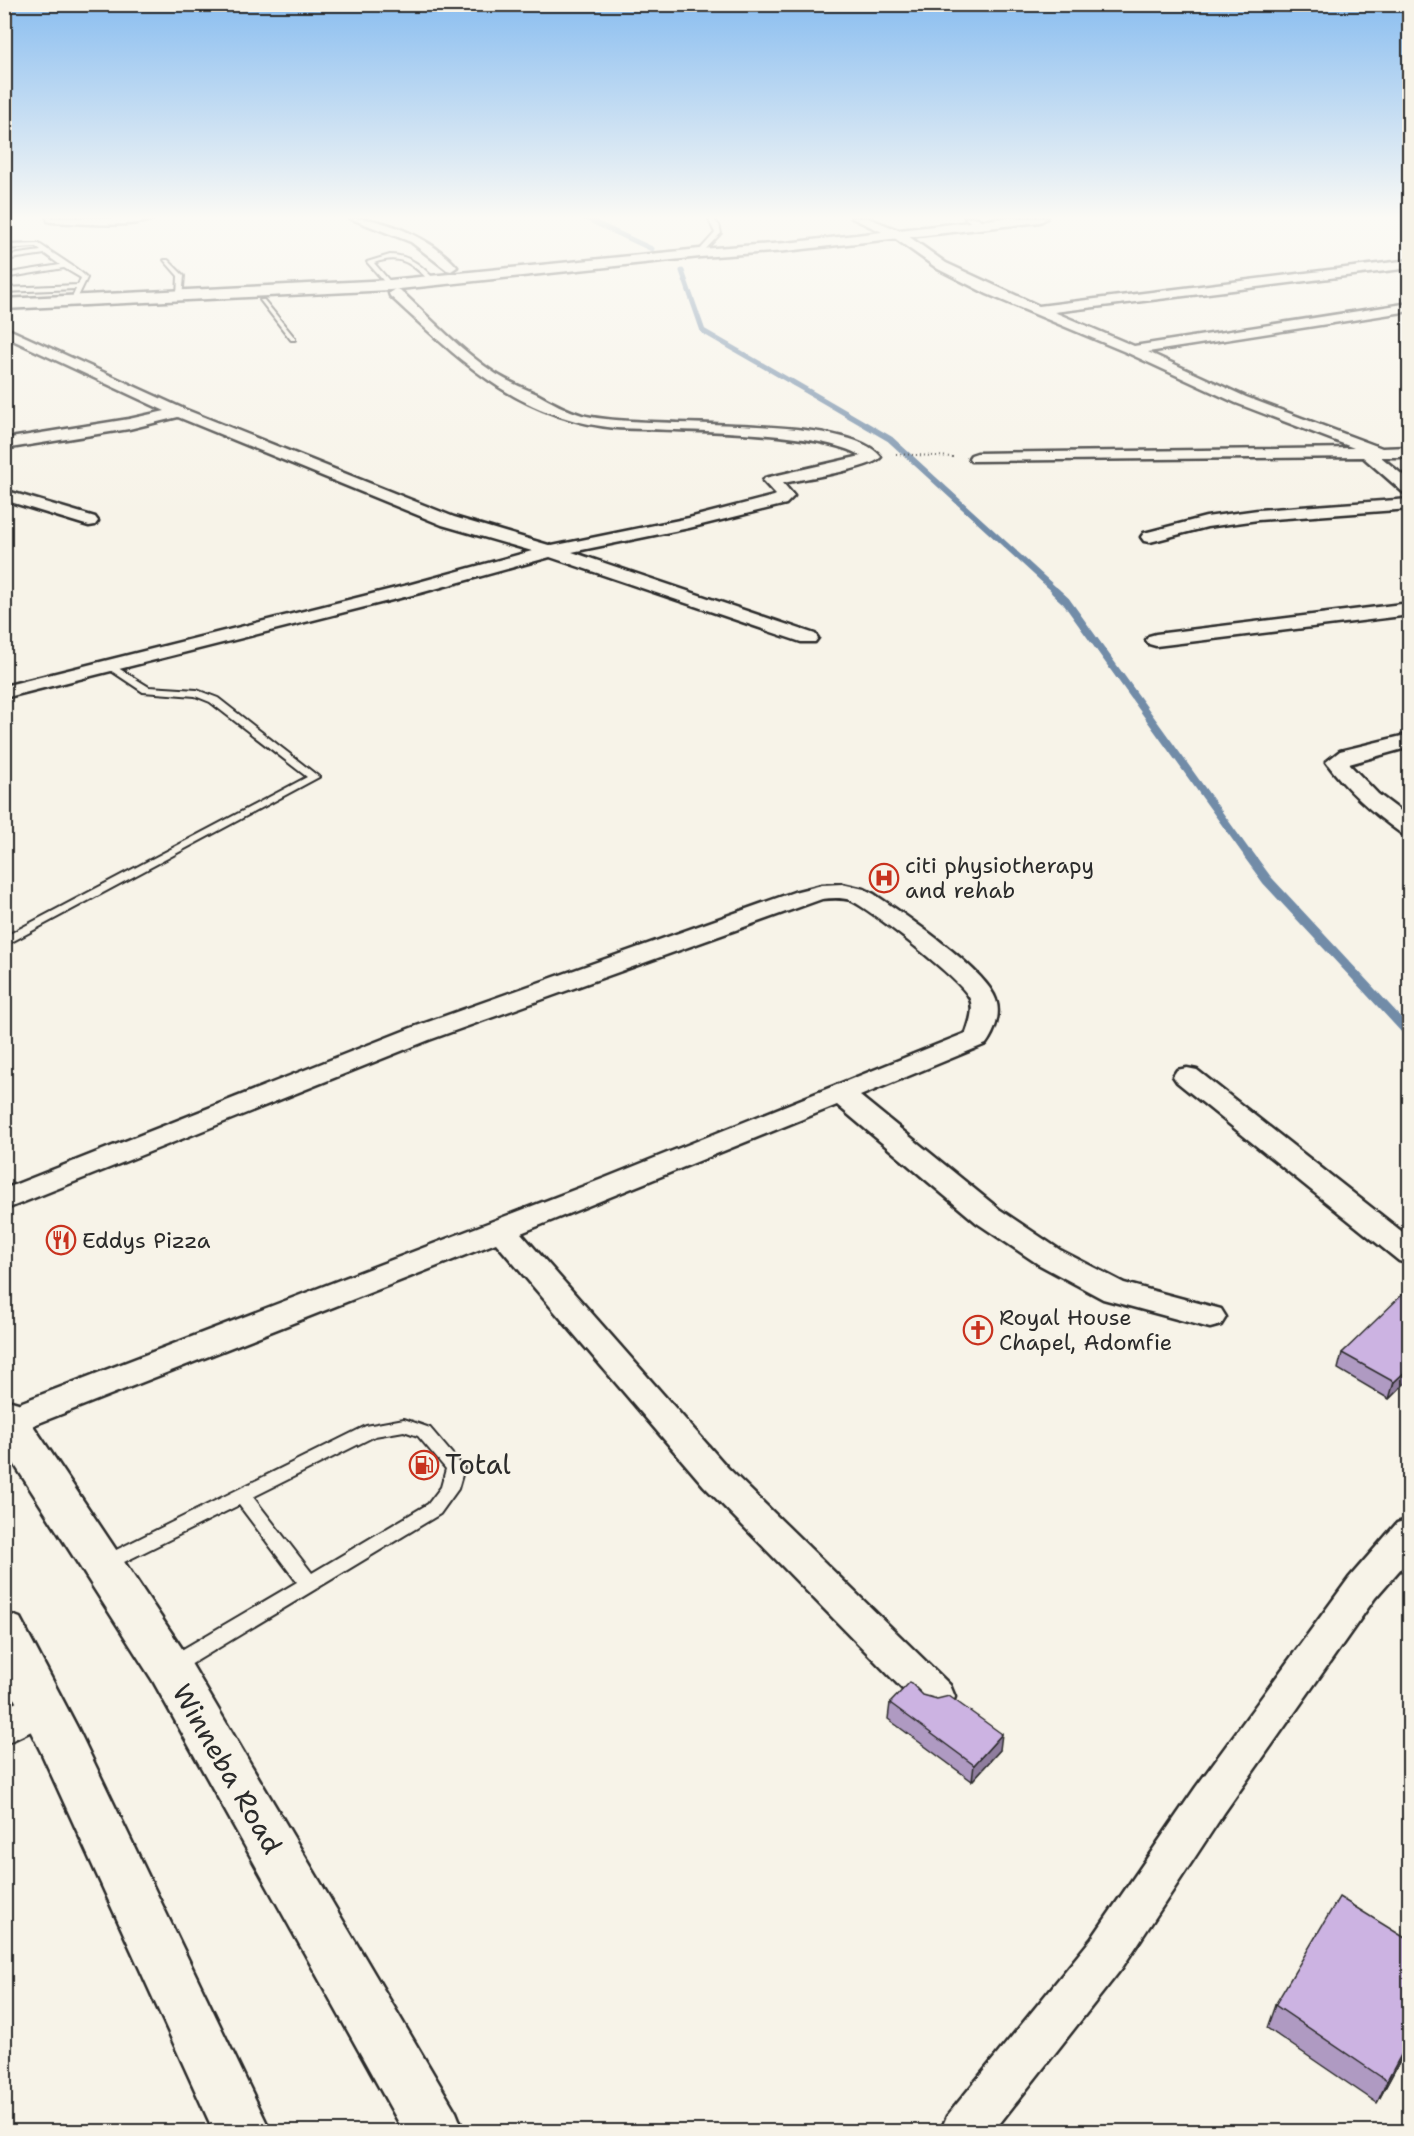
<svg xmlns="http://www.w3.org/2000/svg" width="1414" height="2136" font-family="'Shantell Sans',sans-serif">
  <rect width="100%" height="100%" fill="#f7f3e8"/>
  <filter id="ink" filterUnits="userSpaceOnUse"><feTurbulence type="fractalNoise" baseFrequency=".0167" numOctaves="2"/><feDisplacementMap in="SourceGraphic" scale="12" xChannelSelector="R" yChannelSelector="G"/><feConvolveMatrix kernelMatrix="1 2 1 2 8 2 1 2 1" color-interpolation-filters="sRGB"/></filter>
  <g filter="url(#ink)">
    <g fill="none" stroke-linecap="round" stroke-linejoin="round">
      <!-- stream-far3 -->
      <g stroke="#728ca8" stroke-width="5">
        <polyline points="585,218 652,249"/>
        <polyline points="682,271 703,331 795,384"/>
      </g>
      <!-- stream-far2 -->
      <polyline stroke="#728ca8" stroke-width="6" points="792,382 890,439 1057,592"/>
      <!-- stream-far1 -->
      <polyline stroke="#728ca8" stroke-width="8" points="1055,591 1066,601 1249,856"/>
      <!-- stream -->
      <polyline stroke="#728ca8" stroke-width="10" points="1248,854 1267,880 1410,1034"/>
      <!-- lane casing -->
      <g stroke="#2b2b2b" stroke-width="4">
        <g id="lane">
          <polygon points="708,218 712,218 719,225 721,233 700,255 697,253 715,233"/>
          <path d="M 39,244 C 49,251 82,271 87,278 L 75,303 L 70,302 L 76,289 L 4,292 L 4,288 L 78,285 L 81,278 L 64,268 L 4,278 L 4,274 L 60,265 L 45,254 L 4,260 L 4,256 L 41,251 L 36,247 L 4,249 L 4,245 Z"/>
          <path d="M 390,255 C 410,255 423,267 436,281 L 431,282 C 412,264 401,253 374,263 L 393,285 L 388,286 L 367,262 Z"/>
          <polygon points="164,260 168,260 184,276 182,298 177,297 178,276"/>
          <polygon points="260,300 264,300 295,338 295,340 291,340"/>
          <polygon points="110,663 149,687 197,690 218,698 319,777 4,946 4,937 307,777 210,702 195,696 143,692 107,668 107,664"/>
          <path d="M 404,1419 L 430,1428 L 464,1468 L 458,1489 L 440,1514 L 180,1671 L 173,1673 L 166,1671 L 164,1665 L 166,1659 L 297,1582 L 239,1505 L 110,1569 L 104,1571 L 98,1569 L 95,1564 L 98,1559 L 366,1426 ZM 404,1431 L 418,1436 L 446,1469 L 441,1487 L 428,1504 L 312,1573 L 253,1497 L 375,1436 Z"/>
        </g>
      </g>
      <!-- street casing -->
      <g stroke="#2b2b2b" stroke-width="5">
        <g id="street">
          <path d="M 47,218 L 153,218 C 139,229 72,223 52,222 L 48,221 Z"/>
          <path d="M 349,218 C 384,217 434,240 457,267 L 451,271 L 447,270 L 411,242 Z"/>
          <polygon points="852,218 868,218 901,231 946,263 1039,306 1410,260 1410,268 1054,312 1134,346 1410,303 1410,311 1148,352 1246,397 1382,448 1410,447 1410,457 1381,457 1410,481 1410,495 1404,493 1363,457 971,461 969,458 971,455 977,453 1354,448 1236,403 1128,353 987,294 938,269 893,237"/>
          <polygon points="965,218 978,218 987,225 985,227 977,227"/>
          <path d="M 395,289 L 400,290 C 431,319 461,351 496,374 C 509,382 523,388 537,394 C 551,402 566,410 582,415 C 641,431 847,412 881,457 C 871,469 802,479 783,483 L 794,496 L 786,504 L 689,528 L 572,552 L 815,634 L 818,638 L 815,642 L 801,642 L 550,557 L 420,593 L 4,698 L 4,686 L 408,585 L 532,551 L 442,525 L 178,417 L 129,429 L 4,449 L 4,439 L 129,419 L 165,411 L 4,336 L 4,327 L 184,409 L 454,517 L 552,546 L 689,518 L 774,496 L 776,495 L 763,481 L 765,478 L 861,456 C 818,429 672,431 616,428 C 516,418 460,360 390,296 L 389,293 Z"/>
          <polygon points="4,490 95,517 98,521 95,525 89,526 4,500"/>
          <polygon points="1410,499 1410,509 1258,520 1207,527 1150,542 1144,541 1141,537 1144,533 1206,517 1258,510"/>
          <polygon points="1410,603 1410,615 1156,646 1149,644 1146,640 1149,636 1156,634"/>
          <path d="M 1410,734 L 1410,747 L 1349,764 L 1378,794 L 1410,818 L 1410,836 L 1402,834 C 1373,813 1347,791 1326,762 L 1340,751 Z"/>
          <path d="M 842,884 L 864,889 L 874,894 C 902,913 987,970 996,1000 C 1001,1014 995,1032 986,1044 L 860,1096 L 999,1209 L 1060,1250 L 1124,1283 L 1221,1309 L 1226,1317 L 1221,1325 L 1210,1328 L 1103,1299 L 1038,1264 L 977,1223 L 837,1105 L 521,1233 L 728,1468 L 950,1685 L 955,1697 L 950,1709 L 936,1713 L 922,1709 L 704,1486 L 496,1243 L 21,1430 L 9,1433 L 4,1432 L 4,1409 L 605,1178 L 966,1033 C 970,1022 975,1008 969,997 C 961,980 869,908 850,900 C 841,897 831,898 822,899 L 429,1040 L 4,1210 L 4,1189 L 411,1028 L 794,892 L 822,885 Z"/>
          <polygon points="1187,1068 1197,1070 1410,1238 1410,1264 1399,1261 1177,1082 1173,1076 1177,1070"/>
          <polygon points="1410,1519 1410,1558 1375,1598 1224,1813 1122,1968 993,2132 940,2132 947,2116 1092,1938 1196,1787 1349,1578 1397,1523"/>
          <polygon points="43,1690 57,1695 62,1707 57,1719 4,1744 4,1708"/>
        </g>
      </g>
      <!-- secondary casing -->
      <g stroke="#2b2b2b" stroke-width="5">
        <polygon id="secondary" points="1004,218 1047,218 1040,222 786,251 700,257 390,290 4,309 4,299 390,280 700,249 786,243"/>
      </g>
      <!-- highway casing -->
      <g stroke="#2b2b2b" stroke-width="5">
        <g id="highway">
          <polygon points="4,1399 18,1403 185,1653 456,2112 464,2132 404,2132 153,1681 4,1448"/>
          <polygon points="4,1612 20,1618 78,1729 271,2132 214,2132 41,1752 4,1678"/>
        </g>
      </g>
      <!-- path -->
      <polyline stroke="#2b2b2b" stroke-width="2" stroke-dasharray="1 3" stroke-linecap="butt" points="896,454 954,457"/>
      <!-- lane -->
      <use href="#lane" fill="#f7f3e8" fill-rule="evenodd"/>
      <!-- street -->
      <use href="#street" fill="#f7f3e8" fill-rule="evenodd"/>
      <!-- secondary -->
      <use href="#secondary" fill="#f7f3e8" fill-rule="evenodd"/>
      <!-- highway -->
      <use href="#highway" fill="#f7f3e8" fill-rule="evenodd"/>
    </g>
    <!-- wall -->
    <g fill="#af9ac2" stroke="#2b2b2b" stroke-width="1.5">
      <polygon points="1410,1292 1410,1378 1389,1399 1338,1369 1342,1353"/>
      <polygon points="890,1703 1000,1750 972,1781 888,1719"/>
      <polygon points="1410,1941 1410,2042 1377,2103 1267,2028 1275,2005"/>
    </g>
    <!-- shaded-wall -->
    <g fill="#8f7d9e" stroke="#2b2b2b" stroke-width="1.5">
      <polygon points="1410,1367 1410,1378 1389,1399 1394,1382"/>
      <polygon points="1002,1734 1000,1750 972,1781 974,1765"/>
      <polygon points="1410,2038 1410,2042 1377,2103 1387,2081"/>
    </g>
    <!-- building -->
    <g fill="#ccb3e2" stroke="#2b2b2b" stroke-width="1.5">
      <polygon points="1406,1291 1410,1292 1410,1367 1394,1382 1342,1353"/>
      <polygon points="910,1682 923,1695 937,1699 949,1696 1002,1734 974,1765 890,1703"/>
      <polygon points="1339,1897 1410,1941 1410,2038 1387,2081 1275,2005"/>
      <polygon points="1395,2126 1402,2132 1392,2132"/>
    </g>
  </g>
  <!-- sky -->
  <linearGradient id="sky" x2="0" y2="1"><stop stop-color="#8bbef0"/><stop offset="0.42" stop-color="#fbfaf5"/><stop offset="1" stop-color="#fbfaf5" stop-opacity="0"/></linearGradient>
  <rect width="1414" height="517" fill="url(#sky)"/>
  <!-- icons -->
  <defs>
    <g id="hospital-ring" transform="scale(1.5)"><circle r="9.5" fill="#f7f3e8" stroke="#c8321e" stroke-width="1.5"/><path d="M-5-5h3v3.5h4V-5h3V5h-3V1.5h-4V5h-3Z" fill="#c8321e"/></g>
    <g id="restaurant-ring" transform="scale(1.5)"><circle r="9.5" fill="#f7f3e8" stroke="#c8321e" stroke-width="1.5"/><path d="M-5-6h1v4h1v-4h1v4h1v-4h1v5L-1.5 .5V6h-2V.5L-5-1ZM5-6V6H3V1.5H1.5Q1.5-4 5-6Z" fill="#c8321e"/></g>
    <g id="church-ring" transform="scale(1.5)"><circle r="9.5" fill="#f7f3e8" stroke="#c8321e" stroke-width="1.5"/><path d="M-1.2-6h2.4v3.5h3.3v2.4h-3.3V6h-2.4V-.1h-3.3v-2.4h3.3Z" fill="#c8321e"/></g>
    <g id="fuel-ring" transform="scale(1.5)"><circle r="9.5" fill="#f7f3e8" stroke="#c8321e" stroke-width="1.5"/><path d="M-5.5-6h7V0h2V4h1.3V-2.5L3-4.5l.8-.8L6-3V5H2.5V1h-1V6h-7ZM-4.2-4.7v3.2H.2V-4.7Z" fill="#c8321e"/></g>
  </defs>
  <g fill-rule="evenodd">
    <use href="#hospital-ring" x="884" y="878"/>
    <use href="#restaurant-ring" x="61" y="1240"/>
    <use href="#church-ring" x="978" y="1330"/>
    <use href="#fuel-ring" x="424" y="1465"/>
  </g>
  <g text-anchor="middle" stroke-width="4.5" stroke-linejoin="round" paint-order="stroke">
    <!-- poi labels -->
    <g font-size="22" fill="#2b2b2b" stroke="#f7f3e8" text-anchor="start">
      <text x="905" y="873">citi physiotherapy<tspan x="905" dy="25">and rehab</tspan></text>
      <text x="82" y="1248">Eddys Pizza</text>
      <text x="999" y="1325">Royal House<tspan x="999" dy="25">Chapel, Adomfie</tspan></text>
    </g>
    <!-- near-poi labels -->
    <g font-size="27" fill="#2b2b2b" stroke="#f7f3e8" text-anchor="start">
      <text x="445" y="1474">Total</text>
    </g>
    <!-- near-street labels -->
    <g font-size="27" fill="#2b2b2b" stroke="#f7f3e8">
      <text transform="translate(227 1769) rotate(60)" y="9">Winneba Road</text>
    </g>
  </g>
  <!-- margin -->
  <rect width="1414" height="2136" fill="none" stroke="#f7f3e8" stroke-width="24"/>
  <rect x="12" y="12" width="1390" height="2112" fill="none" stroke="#2b2b2b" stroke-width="2" filter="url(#ink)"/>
</svg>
